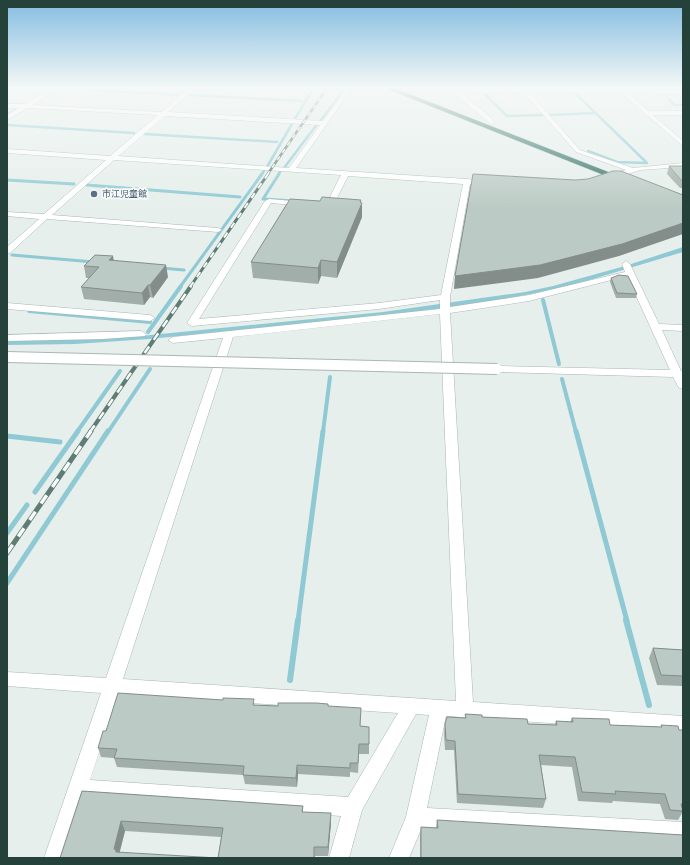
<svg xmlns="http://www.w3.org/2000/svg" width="690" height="865" font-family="'Nunito Sans','Noto Sans JP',sans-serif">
  <rect width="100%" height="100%" fill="#e6efeb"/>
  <!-- water -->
  <polygon fill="#8ec9d4" points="683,247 683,252 563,288 488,302 385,316 149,339 75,344 7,345 7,340 122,337 151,335 383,312 525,292 553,286 625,266"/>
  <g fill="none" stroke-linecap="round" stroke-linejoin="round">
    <!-- stream-far4 -->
    <g stroke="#8ec9d4" stroke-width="2.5">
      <polyline points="64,88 180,95"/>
      <polyline points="483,92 507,116 544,115"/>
      <polyline points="574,92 647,163 617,162 588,151"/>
      <polyline points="190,95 302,101"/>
      <polyline points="669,99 674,105 683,105"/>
      <polyline points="7,115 21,107"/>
      <polyline points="549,115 595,113"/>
      <polyline points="294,120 313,89 323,88"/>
      <polyline points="320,121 343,92 336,88"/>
      <polyline points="7,125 134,133"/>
      <polyline points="144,134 277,142"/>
      <polyline points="267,167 293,122"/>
      <polyline points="284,168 318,123"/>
      <polyline points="261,175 264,171"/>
      <polyline points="278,175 280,172"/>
    </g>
    <!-- stream-far3 -->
    <g stroke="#8ec9d4" stroke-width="3">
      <polyline points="279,174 263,199 294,201"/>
      <polyline points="7,180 74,184"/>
      <polyline points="87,185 240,197"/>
      <polyline points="12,255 94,262"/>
      <polyline points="161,268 184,270"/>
      <polyline points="180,287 262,174"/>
    </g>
    <!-- stream-far2 -->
    <g stroke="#8ec9d4" stroke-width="4">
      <polyline points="543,300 559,364"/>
      <polyline points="29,311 150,322"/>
      <polyline points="148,332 181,286"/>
      <polyline points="562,379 576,432"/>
      <polyline points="77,432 120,371"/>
      <polyline points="108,432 150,369"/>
      <polyline points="323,432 330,377"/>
    </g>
    <!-- stream-far1 -->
    <g stroke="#8ec9d4" stroke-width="5">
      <polyline points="576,431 627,621"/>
      <polyline points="7,436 60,442"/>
      <polyline points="35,492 78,431"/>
      <polyline points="7,533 27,505"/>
      <polyline points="7,583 108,431"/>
      <polyline points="298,621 323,431"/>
    </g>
    <!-- stream -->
    <g stroke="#8ec9d4" stroke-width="6">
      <polyline points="626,620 649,705"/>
      <polyline points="290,680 298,620"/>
    </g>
    <!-- minor casing -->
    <g stroke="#a8b8b2" stroke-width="1">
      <g id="minor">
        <path d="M 51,88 L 58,88 L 33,105 L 162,112 L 189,88 L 196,88 L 168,112 L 323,121 L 344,91 L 339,88 L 346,88 L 350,91 L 296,168 L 467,179 L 487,181 L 491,183 L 487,185 L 470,184 L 450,297 L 450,307 L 529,295 L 625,272 L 622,264 L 626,261 L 630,264 L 659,324 L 683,325 L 683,331 L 662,330 L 681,371 L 683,371 L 683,389 L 679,388 L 673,377 L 497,372 L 492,369 L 497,366 L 670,370 L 627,276 L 529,301 L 450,313 L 473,702 L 683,716 L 683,732 L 446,716 L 427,808 L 683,822 L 683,842 L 422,827 L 409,858 L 389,858 L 406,817 L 429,715 L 416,714 L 362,810 L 349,858 L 329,858 L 341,816 L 84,798 L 64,858 L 44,858 L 101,693 L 7,686 L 7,672 L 106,678 L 223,338 L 173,343 L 168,340 L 173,337 L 440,309 L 440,300 L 379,309 L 192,326 L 187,323 L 265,201 L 269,199 L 304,202 L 308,204 L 304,206 L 271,203 L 199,319 L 379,303 L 441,295 L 463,184 L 348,176 L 333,206 L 329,208 L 319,205 L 323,203 L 327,203 L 341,175 L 114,160 L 52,215 L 218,228 L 222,230 L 218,232 L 47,219 L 10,253 L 7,254 L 7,247 L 39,219 L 7,216 L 7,212 L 44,214 L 106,160 L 7,153 L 7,149 L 110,156 L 158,115 L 27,108 L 7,120 L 7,115 L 19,108 L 7,108 L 7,104 L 25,104 ZM 165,116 L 320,125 L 289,168 L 118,156 ZM 440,314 L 456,701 L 123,679 L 233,337 ZM 118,694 L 398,713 L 348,797 L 90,780 Z"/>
        <polygon points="400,88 617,90 617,88 621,88 624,90 683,90 683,94 628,93 648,111 683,111 683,115 653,115 683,141 683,146 621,93 530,93 580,150 633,168 683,163 683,167 640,170 611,180 605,180 605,176 626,170 576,152 524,93 461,93 489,116 495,123 492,125 454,93 402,91"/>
        <polygon points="7,303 150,315 155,318 150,321 7,309"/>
        <polygon points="141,331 146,334 145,336 103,339 7,341 7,335"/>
      </g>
    </g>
    <!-- highway casing -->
    <g stroke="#c2cac8" stroke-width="1">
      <polygon id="highway" points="385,88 394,88 626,179 625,181 619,181"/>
    </g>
    <!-- minor -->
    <use href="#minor" fill="#fff" fill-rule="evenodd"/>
    <!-- highway -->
    <use href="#highway" fill="#2f6f62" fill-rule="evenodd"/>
    <!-- rail-far3 casing -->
    <g stroke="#5f7d75" stroke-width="2.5">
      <polyline id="rail-far3" points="267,175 327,88"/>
    </g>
    <!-- rail-far2 casing -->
    <g stroke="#5f7d75" stroke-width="3">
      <polyline id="rail-far2" points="190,287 268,174"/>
    </g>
    <!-- rail-far1 casing -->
    <g stroke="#5f7d75" stroke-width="4">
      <polyline id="rail-far1" points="90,432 191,286"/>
    </g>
    <!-- rail casing -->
    <g stroke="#5f7d75" stroke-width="5">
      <polyline id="rail" points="7,553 91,431"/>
    </g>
    <!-- rail-far3 -->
    <use href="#rail-far3" stroke="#f7fbf9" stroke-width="1.5" stroke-dasharray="4.5" stroke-linecap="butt"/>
    <!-- rail-far2 -->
    <use href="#rail-far2" stroke="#f7fbf9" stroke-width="2" stroke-dasharray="6" stroke-linecap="butt"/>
    <!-- rail-far1 -->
    <use href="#rail-far1" stroke="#f7fbf9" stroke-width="2.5" stroke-dasharray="8" stroke-linecap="butt"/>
    <!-- rail -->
    <use href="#rail" stroke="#f7fbf9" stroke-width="3.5" stroke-dasharray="10" stroke-linecap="butt"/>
    <!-- minor-bridge casing -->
    <g stroke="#a8b8b2" stroke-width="12" stroke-linecap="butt">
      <polyline id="minor-bridge" points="7,357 497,369"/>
    </g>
    <!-- minor-bridge -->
    <use href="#minor-bridge" stroke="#fff" stroke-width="10"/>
  </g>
  <!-- wall -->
  <g fill="#a1aea9" fill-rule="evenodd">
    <polygon points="669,166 683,166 683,188 680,188 667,174"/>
    <polygon points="320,201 362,203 362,217 337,278 321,276 318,284 253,278 251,262"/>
    <polygon points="114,260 168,277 153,298 150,297 144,305 84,299 81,287 89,278 86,278 84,266"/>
    <polygon points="611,278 637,294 636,298 616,298 610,282"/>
    <polygon points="653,648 683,650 683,686 657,685 649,658"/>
    <polygon points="255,705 278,706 328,706 360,726 369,727 369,754 359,754 358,773 350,772 350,777 298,774 297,787 245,784 243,775 117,767 114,758 101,757 98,748 106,731"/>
    <polygon points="465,714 528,724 555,725 556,721 570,722 572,718 610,725 661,727 661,725 679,730 683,730 683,813 682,813 678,820 665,819 660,804 613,801 612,803 578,801 572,767 541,765 546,799 543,808 457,803 454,750 445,750 444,734 445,724 465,718"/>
    <path d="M 82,791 L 303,806 L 303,812 L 331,823 L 328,856 L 315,856 L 315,858 L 60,858 ZM 125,831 L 221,837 L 218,858 L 119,853 Z"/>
    <polygon points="437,820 683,858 420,858 420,836 421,827 436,828"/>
  </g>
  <!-- shaded-wall -->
  <g fill="#838d89">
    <polygon points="361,200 361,205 362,203 362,217 337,278 337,262"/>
    <polygon points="683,223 683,234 619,256 538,278 454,289 455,276"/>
    <polygon points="113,256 115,268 109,260"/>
    <polygon points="321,260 321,276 318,284 318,268"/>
    <polygon points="166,265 168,277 153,298 150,285"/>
    <polygon points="148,285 150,297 144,305 142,293"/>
    <polygon points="297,765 298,774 297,787 296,778"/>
    <polygon points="331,813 331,823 328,856 328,847"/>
    <polygon points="121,821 125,831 119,855 120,858 114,849"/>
  </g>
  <!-- building -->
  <g fill="#bbcac4" stroke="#838d89" fill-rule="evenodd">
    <polygon points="669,166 683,166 683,181 682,181"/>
    <polygon points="613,171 621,171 683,195 683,223 622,244 540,265 455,276 473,174 575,180 588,179"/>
    <polygon points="322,197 361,200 360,202 362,203 337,262 321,260 318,268 251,262 290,199 320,201"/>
    <polygon points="95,255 113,256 109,260 166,265 150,285 148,285 142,293 81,287 99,267 84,266"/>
    <polygon points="619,275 628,276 637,294 617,293 611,278"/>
    <polygon points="653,648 683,650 683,676 661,675"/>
    <polygon points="118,693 223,700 223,698 254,699 253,705 278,706 278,703 316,703 328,704 328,706 361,708 360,726 369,727 369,744 359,744 358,763 350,763 350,768 297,765 296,778 243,775 244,766 114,758 117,749 98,748 103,731 106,731"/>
    <polygon points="465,714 482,715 482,717 527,719 528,724 557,725 556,721 573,722 572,718 609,719 610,725 662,727 661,725 678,726 679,730 683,730 683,804 681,804 683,811 670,810 665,794 615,791 616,794 582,792 575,757 539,755 546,799 458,794 455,741 446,740 445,724 447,717 466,718"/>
    <path d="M 82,791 L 303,806 L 302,812 L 331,813 L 328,847 L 314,847 L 314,858 L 60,858 ZM 121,821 L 223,828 L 218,858 L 116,852 L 116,850 L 114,849 Z"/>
    <polygon points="437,820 683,835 683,858 421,858 421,827 438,828"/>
  </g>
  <!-- sky -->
  <linearGradient id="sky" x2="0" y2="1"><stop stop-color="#84bce0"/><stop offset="0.42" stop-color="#f4f8f6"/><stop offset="1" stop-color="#f4f8f6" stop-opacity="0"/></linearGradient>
  <rect width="690" height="209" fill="url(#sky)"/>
  <!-- markers -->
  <circle fill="#5c6f8a" stroke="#f7fbf9" stroke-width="1.5" cx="94" cy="194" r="4"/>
  <g text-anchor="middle" stroke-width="3.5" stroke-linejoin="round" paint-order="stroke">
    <!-- far-service labels -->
    <g font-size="9" fill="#4e5e75" stroke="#f7fbf9" text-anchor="start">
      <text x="102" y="197">市江児童館</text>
    </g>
  </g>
  <!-- border -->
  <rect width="690" height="865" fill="none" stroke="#24423a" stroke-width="16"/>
</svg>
